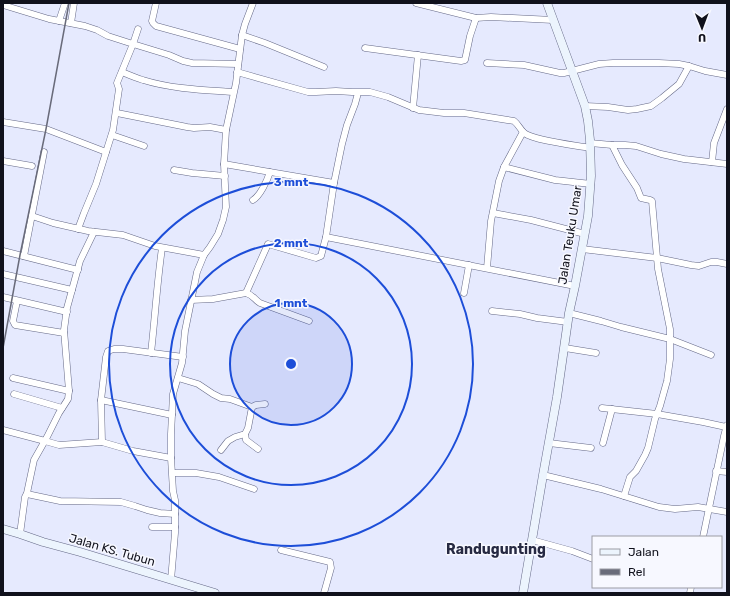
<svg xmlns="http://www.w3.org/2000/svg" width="730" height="596" font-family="Rubik,sans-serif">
  <rect width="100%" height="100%" fill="#e6eafe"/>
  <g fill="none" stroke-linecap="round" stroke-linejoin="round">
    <!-- street casing -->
    <g stroke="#656987" stroke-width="7">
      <g id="street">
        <polyline points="156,3 152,21 153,23 156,26 240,49"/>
        <polyline points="416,3 476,18 491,17 553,20"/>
        <polyline points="3,5 49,19 85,26 97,30 108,36 133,44 117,83 119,89 113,130 96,184 84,213 78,229"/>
        <polyline points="59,21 65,3"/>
        <polyline points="71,23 74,3"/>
        <polyline points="138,29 133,44 169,55 183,61 192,63 238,64"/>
        <polyline points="242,35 265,43 324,67"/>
        <polyline points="365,48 461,61 465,60 470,36 476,18"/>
        <polyline points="487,63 524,65 560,73 564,73 599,64 613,63 659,63 679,64 689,66 705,71 727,75"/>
        <path d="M 122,72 C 129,75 136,78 143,80 C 172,89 203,90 233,92"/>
        <path d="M 237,72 L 308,92 L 316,92 L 336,91 L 352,92 L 370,92 L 388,97 L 419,110 L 444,113 L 464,113 L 514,121 C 518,124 520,129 524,133 C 536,141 574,145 590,148"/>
        <polyline points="358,93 355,104 347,125 342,144 334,183 326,237 575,286"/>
        <polyline points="585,106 608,107 628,110 637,109 651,106 662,98 679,84 689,66"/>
        <polyline points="413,108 418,55"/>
        <polyline points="117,113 187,127 194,128 210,127 226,130"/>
        <polyline points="3,122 46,129 106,152"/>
        <polyline points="112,135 144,146"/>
        <polyline points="590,143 612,145 625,145 636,146 661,154 684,159 727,164"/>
        <polyline points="612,145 622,165 637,188 641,198 650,200 652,201 658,269 670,329 670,359 667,381 660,406 655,419 648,448 645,455 636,471 630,477 624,496"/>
        <polyline points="3,161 32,166"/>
        <polyline points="712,162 714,143 727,109"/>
        <polyline points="224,164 334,183"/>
        <polyline points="504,167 555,180 591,184"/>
        <polyline points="174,170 192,173 225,176"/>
        <path d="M 253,200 C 260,196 267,181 270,172"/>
        <polyline points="493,213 531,220 585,234"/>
        <polyline points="32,216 53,223 88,231 123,235 155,246 204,255"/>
        <polyline points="582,249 657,258 691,265 699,266 711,262 717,262 727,264"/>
        <polyline points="3,251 78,270"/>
        <polyline points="24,256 44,152"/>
        <polyline points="487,268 491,221 499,181 504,167 523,132"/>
        <polyline points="3,274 72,290"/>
        <polyline points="246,293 268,244 316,258 321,256 326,237"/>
        <polyline points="464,293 469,265"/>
        <polyline points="3,297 67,312"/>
        <path d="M 191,300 L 213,299 L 246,293 C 253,295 255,300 260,303 L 309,321"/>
        <polyline points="17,301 13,321 15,325 64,333"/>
        <polyline points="492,311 520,314 537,318 568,322"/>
        <polyline points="569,313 601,321 621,327 670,339 711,355"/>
        <polyline points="565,348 596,353"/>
        <path d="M 151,353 C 155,318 157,283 162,248"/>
        <polyline points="13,378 69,391"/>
        <polyline points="178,378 198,384 213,394 221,398 230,399 252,407 248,428 245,434 235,437 228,441 221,450"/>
        <polyline points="14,394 62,408"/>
        <polyline points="101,400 172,415"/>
        <polyline points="252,407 256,405 265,404"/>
        <polyline points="602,408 657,414 703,422 726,427"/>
        <polyline points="3,430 45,441 59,445 102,442 133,451 171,458"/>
        <polyline points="245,434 246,440 258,449"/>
        <polyline points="102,442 101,400 106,357 108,351 114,349 123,349 183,357"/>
        <polyline points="549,443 591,448"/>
        <polyline points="603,443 612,409"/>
        <polyline points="716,471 727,472"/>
        <polyline points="173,473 196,473 219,477 254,489"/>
        <polyline points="543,475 601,489 659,507 675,509 698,507 727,512"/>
        <polyline points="27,494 60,501 121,502 135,506 147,510 160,513 175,514"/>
        <polyline points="152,527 175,527"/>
        <polyline points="20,534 25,497 27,493 34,460 47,437 59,413 68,399 69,391 64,330 67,308 80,261 94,232"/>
        <polyline points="703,537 724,436 727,425"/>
        <polyline points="532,540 572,551 593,559"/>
        <polyline points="281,550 330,562 331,568 324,593"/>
        <polyline points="171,580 175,533 175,500 173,491 171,458 171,434 173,394 182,363 185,331 197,272 204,255 210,247 218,234 223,220 226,207 224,164 226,130 236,83 242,35 245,24 253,3"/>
        <polyline points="690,593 691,587"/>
      </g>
    </g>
    <!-- secondary casing -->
    <g stroke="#656987" stroke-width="9">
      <g id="secondary">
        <polyline points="3,529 20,534 43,542 80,552 215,593"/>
        <polyline points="523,593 543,475 557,397 569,313 575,286 588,216 591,176 590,140 588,121 585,106 547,3"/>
      </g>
    </g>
    <!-- street -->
    <use href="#street" stroke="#fff" stroke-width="6"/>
    <!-- secondary -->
    <use href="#secondary" stroke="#ecf4fd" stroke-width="8"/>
    <!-- rail -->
    <polyline stroke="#696b7a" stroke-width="1.5" points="3,348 20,255 46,129 69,3"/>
  </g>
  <!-- distance rings -->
  <circle cx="291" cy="364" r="61" fill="#1d4ed8" fill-opacity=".12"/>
  <g fill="none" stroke="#1d4ed8" stroke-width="2">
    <circle cx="291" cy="364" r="61"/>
    <circle cx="291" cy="364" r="121"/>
    <circle cx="291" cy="364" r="182"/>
  </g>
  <g text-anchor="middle" stroke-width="3" stroke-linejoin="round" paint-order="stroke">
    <!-- street labels -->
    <g font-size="12" fill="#10111c" stroke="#f7f8ff">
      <text transform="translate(570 235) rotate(-81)" y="4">Jalan Teuku Umar</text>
      <text transform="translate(112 550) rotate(16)" y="4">Jalan KS. Tubun</text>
    </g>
    <!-- quarter labels -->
    <g font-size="14" font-weight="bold" fill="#272a43" stroke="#f7f8ff">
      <text x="496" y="554">Randugunting</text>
    </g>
  </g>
  <circle cx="291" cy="364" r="6" fill="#1d4ed8" stroke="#f7f8ff" stroke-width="2"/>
  <g font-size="12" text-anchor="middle" font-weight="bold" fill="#1d4ed8" stroke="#f7f8ff" stroke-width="3" stroke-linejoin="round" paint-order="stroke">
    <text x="291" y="186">3 mnt</text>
    <text x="291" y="247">2 mnt</text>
    <text x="291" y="307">1 mnt</text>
  </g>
  <!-- border -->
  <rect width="730" height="596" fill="none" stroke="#10111c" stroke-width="8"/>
  <!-- legend -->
  <rect x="592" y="536" width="130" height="52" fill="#f7f8ff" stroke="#9b9ca4"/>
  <rect x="600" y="549" width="20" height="6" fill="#ecf4fd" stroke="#9b9ca4"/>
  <text x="628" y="556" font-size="12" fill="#10111c">Jalan</text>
  <rect x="600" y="569" width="20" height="6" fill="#696b7a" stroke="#9b9ca4"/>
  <text x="628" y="576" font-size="12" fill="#10111c">Rel</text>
  <!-- north arrow -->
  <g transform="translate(702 28) rotate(179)" stroke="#f7f8ff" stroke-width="3" paint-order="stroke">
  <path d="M0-3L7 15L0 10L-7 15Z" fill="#10111c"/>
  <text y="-6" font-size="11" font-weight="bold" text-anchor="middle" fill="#10111c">U</text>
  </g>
</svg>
